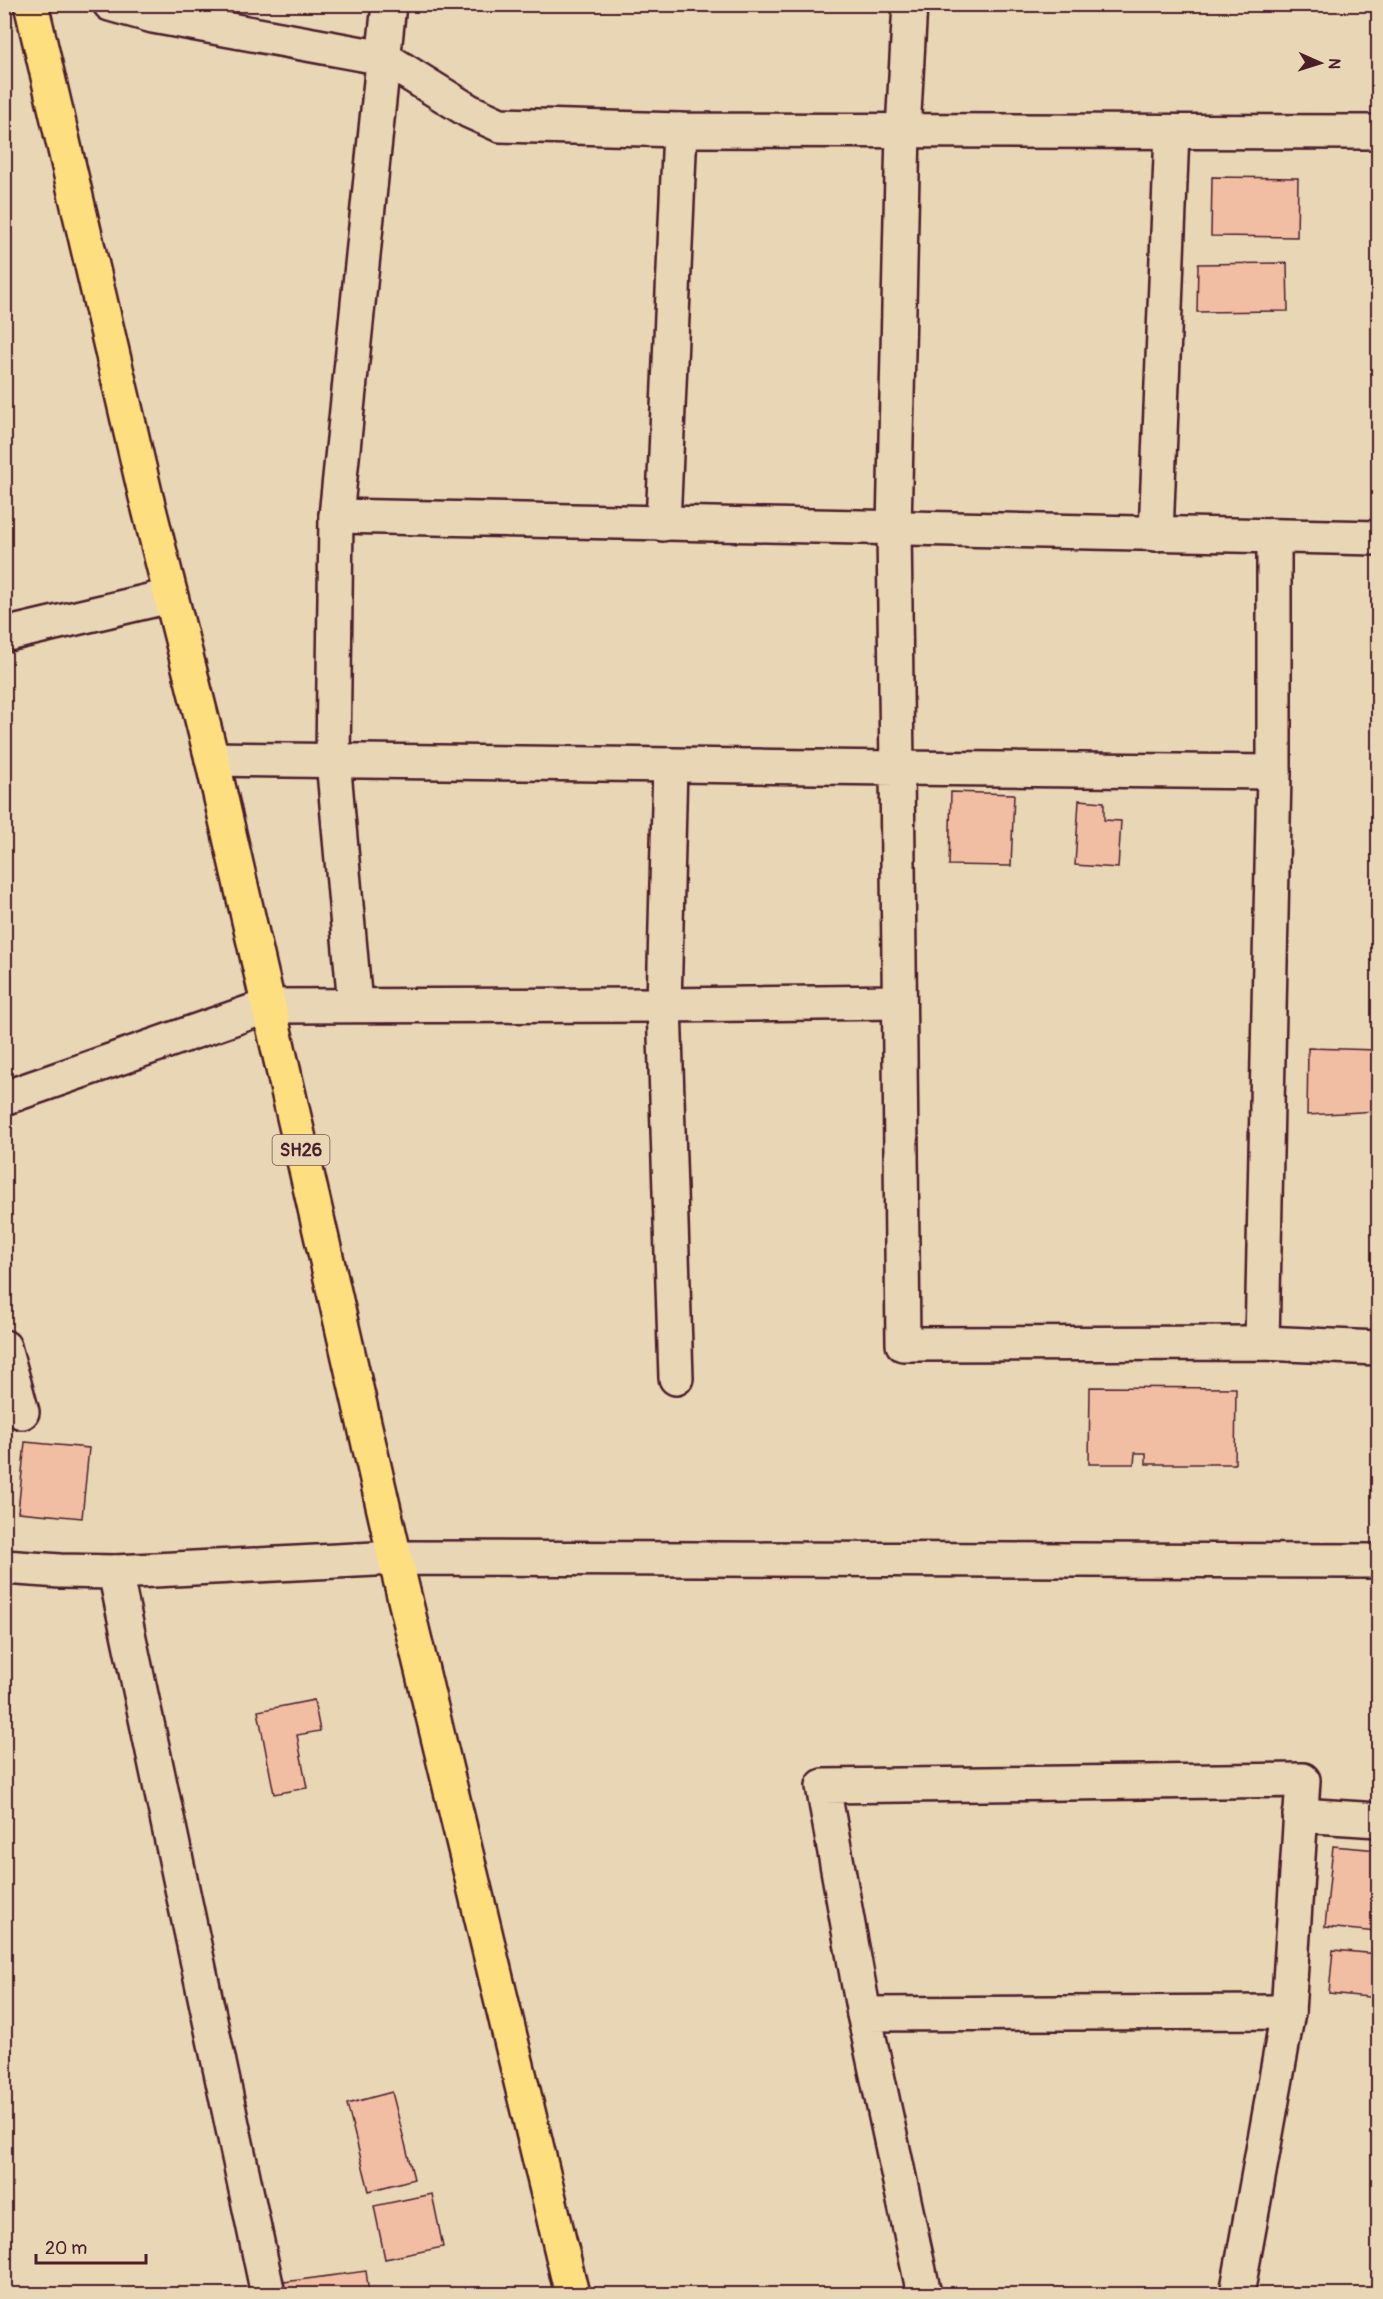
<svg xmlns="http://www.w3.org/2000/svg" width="1383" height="2299" font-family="Pangolin,sans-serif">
  <rect width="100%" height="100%" fill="#e9d6b4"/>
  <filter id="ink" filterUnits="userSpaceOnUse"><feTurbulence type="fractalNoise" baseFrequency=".0167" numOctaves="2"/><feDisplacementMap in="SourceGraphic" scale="12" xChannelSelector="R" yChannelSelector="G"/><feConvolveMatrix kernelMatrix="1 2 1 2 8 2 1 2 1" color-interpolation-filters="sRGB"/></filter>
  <g filter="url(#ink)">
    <!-- building -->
    <g fill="#f1bea3" stroke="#4a1f2b" stroke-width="1.5">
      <polygon points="1212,177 1298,178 1297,237 1211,236"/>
      <polygon points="1287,263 1288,311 1197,312 1198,264"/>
      <polygon points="951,792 1014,794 1011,866 949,865"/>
      <polygon points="1079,800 1104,802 1104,820 1121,821 1118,868 1075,865"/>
      <polygon points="1308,1048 1378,1050 1378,1111 1307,1115"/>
      <polygon points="1090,1387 1236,1388 1235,1464 1146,1464 1146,1453 1135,1453 1134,1464 1089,1464"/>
      <polygon points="25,1442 89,1448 82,1518 18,1512"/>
      <polygon points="314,1700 320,1731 297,1735 307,1788 274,1794 258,1711"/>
      <polygon points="1333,1846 1378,1850 1378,1932 1325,1927"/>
      <polygon points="1333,1950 1378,1954 1378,1998 1329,1993"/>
      <polygon points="392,2092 414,2179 369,2191 347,2104"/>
      <polygon points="432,2194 443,2247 385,2259 374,2206"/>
      <polygon points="366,2271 369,2294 279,2294 277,2283"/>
    </g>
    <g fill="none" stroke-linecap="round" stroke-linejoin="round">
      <!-- minor casing -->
      <g stroke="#4a1f2b" stroke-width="38">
        <g id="minor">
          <polyline points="110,4 153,16 384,58 469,111 500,125 680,130 1378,132"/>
          <polyline points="910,4 903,130 894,528 897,768 1274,772"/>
          <polyline points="336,516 1378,538"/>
          <polyline points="663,524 680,130"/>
          <polyline points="1156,534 1172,132"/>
          <polyline points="4,635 170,596"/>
          <polyline points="212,759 897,768 903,1344 1262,1343 1378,1348"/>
          <polyline points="670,765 664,1005 676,1378"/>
          <polyline points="355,1005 333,760 336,516 389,4"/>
          <polyline points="4,1098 268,1006 664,1005 899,1002"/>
          <polyline points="1262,1343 1274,772 1274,536"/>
          <polyline points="4,1347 22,1412"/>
          <polyline points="4,1567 60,1571 115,1572 395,1558 1378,1561"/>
          <polyline points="115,1572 268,2294"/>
          <polyline points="1300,1815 1378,1820"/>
          <polyline points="864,2014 823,1786 1303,1780 1288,2012"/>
          <polyline points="924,2294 864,2014 1288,2012 1237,2294"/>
        </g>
      </g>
      <!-- major casing -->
      <g stroke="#4a1f2b" stroke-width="38">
        <polyline id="major" points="31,4 146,497 212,759 395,1558 572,2294"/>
      </g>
      <!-- minor -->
      <use href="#minor" stroke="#e9d6b4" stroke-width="33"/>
      <!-- major -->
      <use href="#major" stroke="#fedf80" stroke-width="33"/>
    </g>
  </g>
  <g text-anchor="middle" stroke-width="6" stroke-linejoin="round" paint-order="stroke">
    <!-- shield labels -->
    <rect fill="#e9d6b4" stroke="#7a5654" stroke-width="1.5" x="272.5" y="1135" width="57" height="30" rx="4.5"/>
    <g font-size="18" font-weight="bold" fill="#4a1f2b">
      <text x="301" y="1156">SH26</text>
    </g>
  </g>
  <!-- margin -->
  <rect width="1383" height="2299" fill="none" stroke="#e9d6b4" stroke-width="24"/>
  <rect x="12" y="12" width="1359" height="2275" fill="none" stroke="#4a1f2b" stroke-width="2" filter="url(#ink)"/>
  <!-- north arrow -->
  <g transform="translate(1320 63) rotate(93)" stroke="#e9d6b4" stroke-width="4.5" paint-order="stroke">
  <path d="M0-4.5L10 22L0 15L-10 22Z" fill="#4a1f2b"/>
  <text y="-9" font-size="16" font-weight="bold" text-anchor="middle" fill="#4a1f2b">N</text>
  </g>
  <!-- scale -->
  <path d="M36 2254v9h110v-9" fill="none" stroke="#4a1f2b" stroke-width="3"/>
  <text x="45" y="2254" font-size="18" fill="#4a1f2b" stroke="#e9d6b4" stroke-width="4.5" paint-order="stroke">20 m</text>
</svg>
